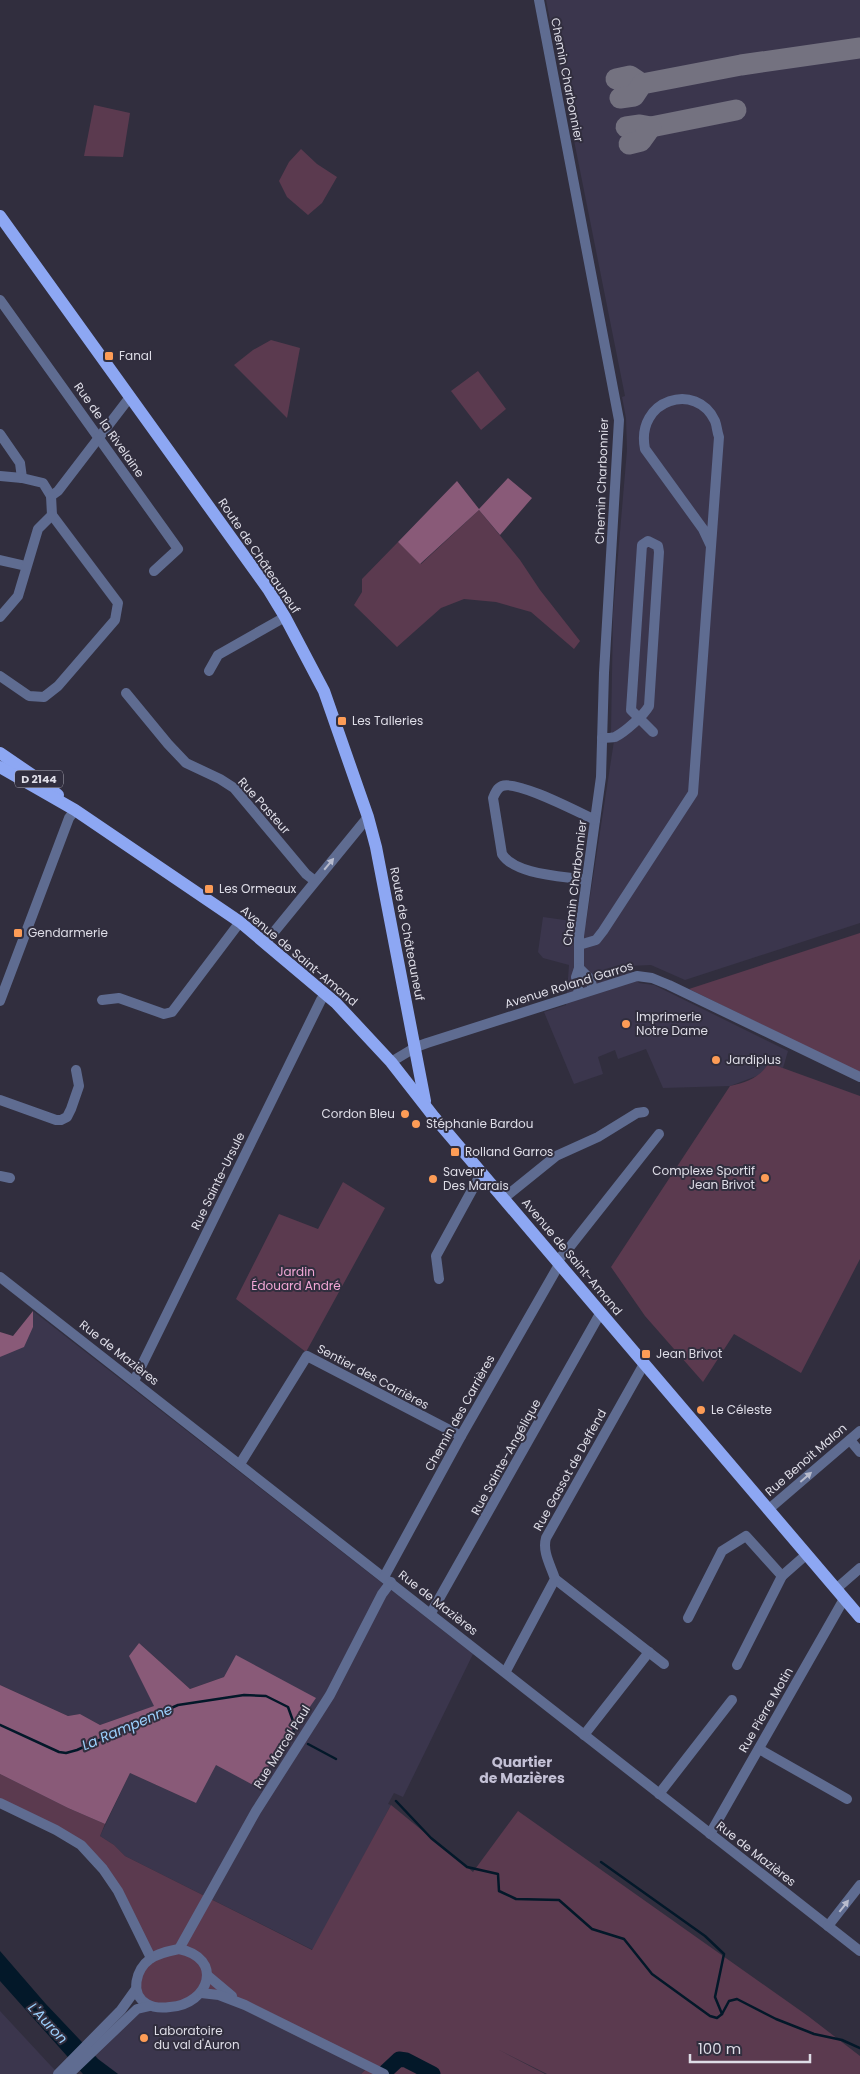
<svg xmlns="http://www.w3.org/2000/svg" width="860" height="2074" font-family="Poppins,sans-serif">
  <rect width="100%" height="100%" fill="#312e3e"/>
  <!-- built -->
  <g fill="#3b364d">
    <polygon points="546,0 860,0 860,923 685,980 651,965 629,966 639,983 654,985 788,1051 783,1068 769,1064 762,1074 730,1086 663,1088 646,1049 618,1059 615,1050 598,1057 603,1074 574,1084 544,1012 566,1005 569,965 543,958 538,952 543,917 586,923 614,741 611,732 613,614 627,450 626,418 622,397 625,396"/>
    <polygon points="33,1311 473,1654 403,1797 394,1793 388,1804 391,1805 313,1950 125,1856 114,1845 100,1836 130,1773 196,1803 224,1677 190,1689 139,1643 130,1656 155,1706 100,1725 80,1714 68,1716 0,1685 0,1357 5,1354 33,1327"/>
    <polygon points="219,1995 368,2066 361,2074 118,2074 98,2059 92,2051 137,2009 198,1997"/>
    <polygon points="0,2011 51,2066 59,2074 0,2074"/>
  </g>
  <!-- green -->
  <g fill="#5b3a4f">
    <polygon points="94,105 130,113 123,157 84,156"/>
    <polygon points="301,149 317,164 337,177 322,203 308,215 287,197 279,181 289,162"/>
    <polygon points="271,340 300,348 287,418 234,365 253,350"/>
    <polygon points="478,371 506,409 481,430 451,391"/>
    <polygon points="479,510 520,560 540,590 580,641 574,649 531,612 496,602 464,599 441,608 397,647 354,605 362,592 362,579 398,542 421,564"/>
    <polygon points="860,933 860,1073 689,989"/>
    <path d="M 769,1063 L 860,1096 L 860,1259 L 801,1373 L 734,1334 L 703,1382 L 645,1316 L 611,1267 L 730,1086 C 747,1082 759,1078 769,1063 Z"/>
    <polygon points="343,1182 385,1208 306,1352 236,1299 279,1214 318,1229"/>
    <polygon points="0,1774 68,1808 105,1824 100,1836 114,1845 125,1856 312,1950 391,1805 473,1872 518,1811 808,2016 860,2056 860,2074 547,2074 497,2049 545,2074 361,2074 368,2067 219,1995 150,2006 136,1989 151,1958 118,1891 81,1845 0,1803"/>
  </g>
  <!-- forest -->
  <g fill="#895a78">
    <polygon points="508,478 532,498 500,535 479,510 420,564 398,542 457,481 479,509"/>
    <polygon points="33,1311 33,1327 24,1347 0,1357 0,1332 13,1336"/>
    <polygon points="139,1643 190,1689 224,1677 236,1655 316,1698 255,1786 216,1765 196,1803 130,1773 105,1824 68,1808 0,1774 0,1685 68,1716 80,1714 100,1725 154,1706 129,1656"/>
  </g>
  <!-- water -->
  <polygon fill="#031829" points="0,1951 45,2003 98,2059 118,2074 83,2074 0,1981"/>
  <g fill="none" stroke-linecap="round" stroke-linejoin="round">
    <!-- stream -->
    <g stroke="#031829" stroke-width="2.5">
      <polyline points="0,1725 59,1752 66,1753 77,1750 178,1705 244,1695 266,1696 288,1707 293,1721 294,1736"/>
      <polyline points="308,1744 336,1759"/>
      <polyline points="396,1801 431,1838 467,1867 498,1874 499,1891 516,1899 559,1900 592,1929 624,1939 652,1974 710,2016 717,2018 722,2014 729,2001 737,1999 776,2019 814,2034 842,2040 860,2048"/>
      <polyline points="601,1862 705,1936 724,1954 715,1997 722,2014"/>
    </g>
    <!-- river -->
    <polyline stroke="#031829" stroke-width="15" points="383,2074 399,2059 406,2060 433,2074"/>
    <!-- taxiway -->
    <g stroke="#747280" stroke-width="21">
      <polyline points="616,79 630,76 642,84"/>
      <polyline points="620,98 634,96 642,84 741,65 860,48"/>
      <polyline points="626,127 640,125 651,127 736,110"/>
      <polyline points="629,144 641,141 651,127"/>
    </g>
    <!-- minor -->
    <g stroke="#5f6c91" stroke-width="10">
      <polyline points="539,0 619,420 604,673 601,777 579,936 579,968 576,977 579,994"/>
      <polyline points="0,300 178,549 154,571"/>
      <polyline points="0,434 20,463 22,478"/>
      <polyline points="0,476 22,478 43,483 51,496"/>
      <polyline points="0,560 26,566"/>
      <polyline points="0,617 18,596 38,529 52,515 51,496 58,491 130,397"/>
      <polyline points="209,671 218,655 285,617"/>
      <polyline points="0,676 29,696 44,697 58,686 115,620 118,603 52,515"/>
      <polyline points="126,693 168,744 186,763 220,779 234,788 306,874 315,881"/>
      <path d="M 602,738 C 606,738 611,738 615,737 C 625,732 644,715 649,706 L 659,552 L 658,546 L 648,541 L 642,545 L 631,710 L 653,732"/>
      <path d="M 586,880 C 563,876 515,875 502,854 L 493,798 C 495,793 497,788 502,786 C 517,780 578,812 595,820"/>
      <polyline points="265,943 368,817"/>
      <path d="M 579,945 L 596,940 L 603,931 L 693,793 L 719,437 C 717,432 717,426 715,421 C 697,381 635,399 645,449 L 703,529 L 711,546"/>
      <polyline points="579,968 590,979 593,989"/>
      <polyline points="102,1000 119,998 164,1014 172,1012 240,922"/>
      <polyline points="0,1001 69,818 75,810"/>
      <polyline points="391,1062 416,1047 427,1043 637,976 652,978 669,985 860,1077"/>
      <polyline points="0,1100 56,1120 61,1120 67,1117 71,1109 79,1086 76,1070"/>
      <polyline points="0,1176 10,1178"/>
      <polyline points="504,1198 556,1156 598,1137 637,1113 644,1112"/>
      <polyline points="557,1260 565,1253 659,1134"/>
      <polyline points="0,1277 860,1951"/>
      <polyline points="439,1279 436,1256 477,1181 484,1175"/>
      <polyline points="134,1381 321,1000 326,994"/>
      <polyline points="850,1440 860,1452"/>
      <polyline points="240,1464 307,1356 461,1436"/>
      <polyline points="769,1509 860,1431"/>
      <polyline points="384,1577 461,1436 560,1263"/>
      <polyline points="555,1579 664,1664"/>
      <polyline points="836,1589 860,1568"/>
      <polyline points="431,1613 601,1312"/>
      <polyline points="688,1618 722,1551 746,1536 782,1576"/>
      <polyline points="737,1665 782,1576 807,1554"/>
      <path d="M 506,1671 L 555,1579 C 551,1566 542,1552 546,1538 L 644,1364"/>
      <polyline points="584,1735 649,1652"/>
      <polyline points="759,1749 847,1799"/>
      <polyline points="659,1794 732,1700"/>
      <polyline points="0,1803 56,1830 81,1845 103,1869 118,1891 151,1958"/>
      <polyline points="710,1834 844,1599"/>
      <polyline points="828,1926 860,1885"/>
      <polyline points="179,1949 256,1811 330,1695 382,1594 391,1582"/>
      <path d="M 179,1949 C 224,1958 210,2004 170,2007 C 163,2008 154,2008 147,2004 C 129,1994 136,1969 150,1959 C 158,1953 169,1951 179,1949 Z"/>
      <polyline points="207,1975 232,1996"/>
      <polyline points="201,1993 219,1995 245,2005 384,2074"/>
      <polyline points="58,2074 121,2010 136,1989"/>
      <polyline points="69,2074 137,2009 150,2006"/>
    </g>
    <!-- major -->
    <g stroke="#8da7f3" stroke-width="12">
      <polyline points="0,216 268,589 285,617 324,691 368,817 376,847 425,1101"/>
      <polyline points="0,753 44,783 58,795"/>
      <polyline points="0,767 75,810 240,922 336,1003 391,1062 434,1117 860,1617"/>
    </g>
  </g>
  <!-- one-way arrows -->
  <defs><path id="oneway-solid" d="M-6-.8H1V-3.2L6.5 0L1 3.2V.8H-6Z" transform="scale(1.25)"/></defs>
  <g fill="#b8bbcd">
    <use href="#oneway-solid" transform="translate(329 864) rotate(-50)"/>
    <use href="#oneway-solid" transform="translate(806 1477) rotate(-41)"/>
    <use href="#oneway-solid" transform="translate(844 1906) rotate(-52)"/>
  </g>
  <!-- markers -->
  <g fill="#fd9c56" stroke="#312e3e" stroke-width="2">
    <rect x="104" y="351" width="10" height="10" rx="2.5"/>
    <rect x="337" y="716" width="10" height="10" rx="2.5"/>
    <rect x="204" y="884" width="10" height="10" rx="2.5"/>
    <rect x="13" y="928" width="10" height="10" rx="2.5"/>
    <circle cx="626" cy="1024" r="5"/>
    <circle cx="716" cy="1060" r="5"/>
    <circle cx="405" cy="1114" r="5"/>
    <circle cx="416" cy="1124" r="5"/>
    <rect x="450" y="1147" width="10" height="10" rx="2.5"/>
    <circle cx="765" cy="1178" r="5"/>
    <circle cx="433" cy="1179" r="5"/>
    <rect x="641" y="1349" width="10" height="10" rx="2.5"/>
    <circle cx="701" cy="1410" r="5"/>
    <circle cx="144" cy="2038" r="5"/>
  </g>
  <g text-anchor="middle" stroke-width="4" stroke-linejoin="round" paint-order="stroke">
    <!-- shield labels -->
    <rect fill="#312e3e" stroke="#aaa8b4" stroke-width="1" x="15" y="770.5" width="48" height="17" rx="4"/>
    <g font-size="11" font-weight="bold" fill="#dedde7">
      <text x="39" y="783">D 2144</text>
    </g>
    <!-- street labels -->
    <g font-size="12" fill="#dedde7" stroke="#312e3e">
      <text transform="translate(567 80) rotate(79)" y="4">Chemin Charbonnier</text>
      <text transform="translate(109 430) rotate(55)" y="4">Rue de la Rivelaine</text>
      <text transform="translate(602 481) rotate(-88)" y="4">Chemin Charbonnier</text>
      <text transform="translate(259 556) rotate(56)" y="4">Route de Châteauneuf</text>
      <text transform="translate(264 806) rotate(48)" y="4">Rue Pasteur</text>
      <text transform="translate(575 883) rotate(-83)" y="4">Chemin Charbonnier</text>
      <text transform="translate(407 934) rotate(79)" y="4">Route de Châteauneuf</text>
      <text transform="translate(299 956) rotate(40)" y="4">Avenue de Saint-Amand</text>
      <text transform="translate(569 985) rotate(-17)" y="4">Avenue Roland Garros</text>
      <text transform="translate(218 1181) rotate(-64)" y="4">Rue Sainte-Ursule</text>
      <text transform="translate(572 1257) rotate(50)" y="4">Avenue de Saint-Amand</text>
      <text transform="translate(119 1353) rotate(38)" y="4">Rue de Mazières</text>
      <text transform="translate(373 1377) rotate(28)" y="4">Sentier des Carrières</text>
      <text transform="translate(460 1413) rotate(-61)" y="4">Chemin des Carrières</text>
      <text transform="translate(506 1457) rotate(-61)" y="4">Rue Sainte-Angélique</text>
      <text transform="translate(806 1460) rotate(-41)" y="4">Rue Benoit Malon</text>
      <text transform="translate(570 1470) rotate(-61)" y="4">Rue Gassot de Deffend</text>
      <text transform="translate(438 1603) rotate(38)" y="4">Rue de Mazières</text>
      <text transform="translate(766 1710) rotate(-60)" y="4">Rue Pierre Motin</text>
      <text transform="translate(282 1747) rotate(-58)" y="4">Rue Marcel Paul</text>
      <text transform="translate(756 1854) rotate(38)" y="4">Rue de Mazières</text>
    </g>
    <!-- poi labels -->
    <g font-size="12" fill="#dedde7" stroke="#312e3e" text-anchor="start">
      <text x="119" y="360">Fanal</text>
      <text x="352" y="725">Les Talleries</text>
      <text x="219" y="893">Les Ormeaux</text>
      <text x="28" y="937">Gendarmerie</text>
      <text x="636" y="1021">Imprimerie<tspan x="636" dy="14">Notre Dame</tspan></text>
      <text x="726" y="1064">Jardiplus</text>
      <text x="395" y="1118" text-anchor="end">Cordon Bleu</text>
      <text x="426" y="1128">Stéphanie Bardou</text>
      <text x="465" y="1156">Rolland Garros</text>
      <text x="755" y="1175" text-anchor="end">Complexe Sportif<tspan x="755" dy="14">Jean Brivot</tspan></text>
      <text x="443" y="1176">Saveur<tspan x="443" dy="14">Des Marais</tspan></text>
      <text x="656" y="1358">Jean Brivot</text>
      <text x="711" y="1414">Le Céleste</text>
      <text x="154" y="2035">Laboratoire<tspan x="154" dy="14">du val d'Auron</tspan></text>
    </g>
    <!-- park labels -->
    <g font-size="12" fill="#f2a7d6" stroke="#312e3e">
      <text x="296" y="1276">Jardin<tspan x="296" dy="14">Édouard André</tspan></text>
    </g>
    <!-- water labels -->
    <g font-size="14" font-style="italic" fill="#9bd0fd" stroke="#312e3e">
      <text transform="translate(127 1727) rotate(-23)" y="5">La Rampenne</text>
      <text transform="translate(48 2023) rotate(47)" y="5">L'Auron</text>
    </g>
    <!-- neighbourhood labels -->
    <g font-size="14" font-weight="bold" fill="#c4c1d6" stroke="#312e3e">
      <text x="522" y="1767">Quartier<tspan x="522" dy="16">de Mazières</tspan></text>
    </g>
  </g>
  <!-- scale -->
  <path d="M690 2054v8h120v-8" fill="none" stroke="#dedde7" stroke-width="2.5"/>
  <text x="698" y="2054" font-size="15" fill="#dedde7" stroke="#312e3e" stroke-width="4" paint-order="stroke">100 m</text>
</svg>
